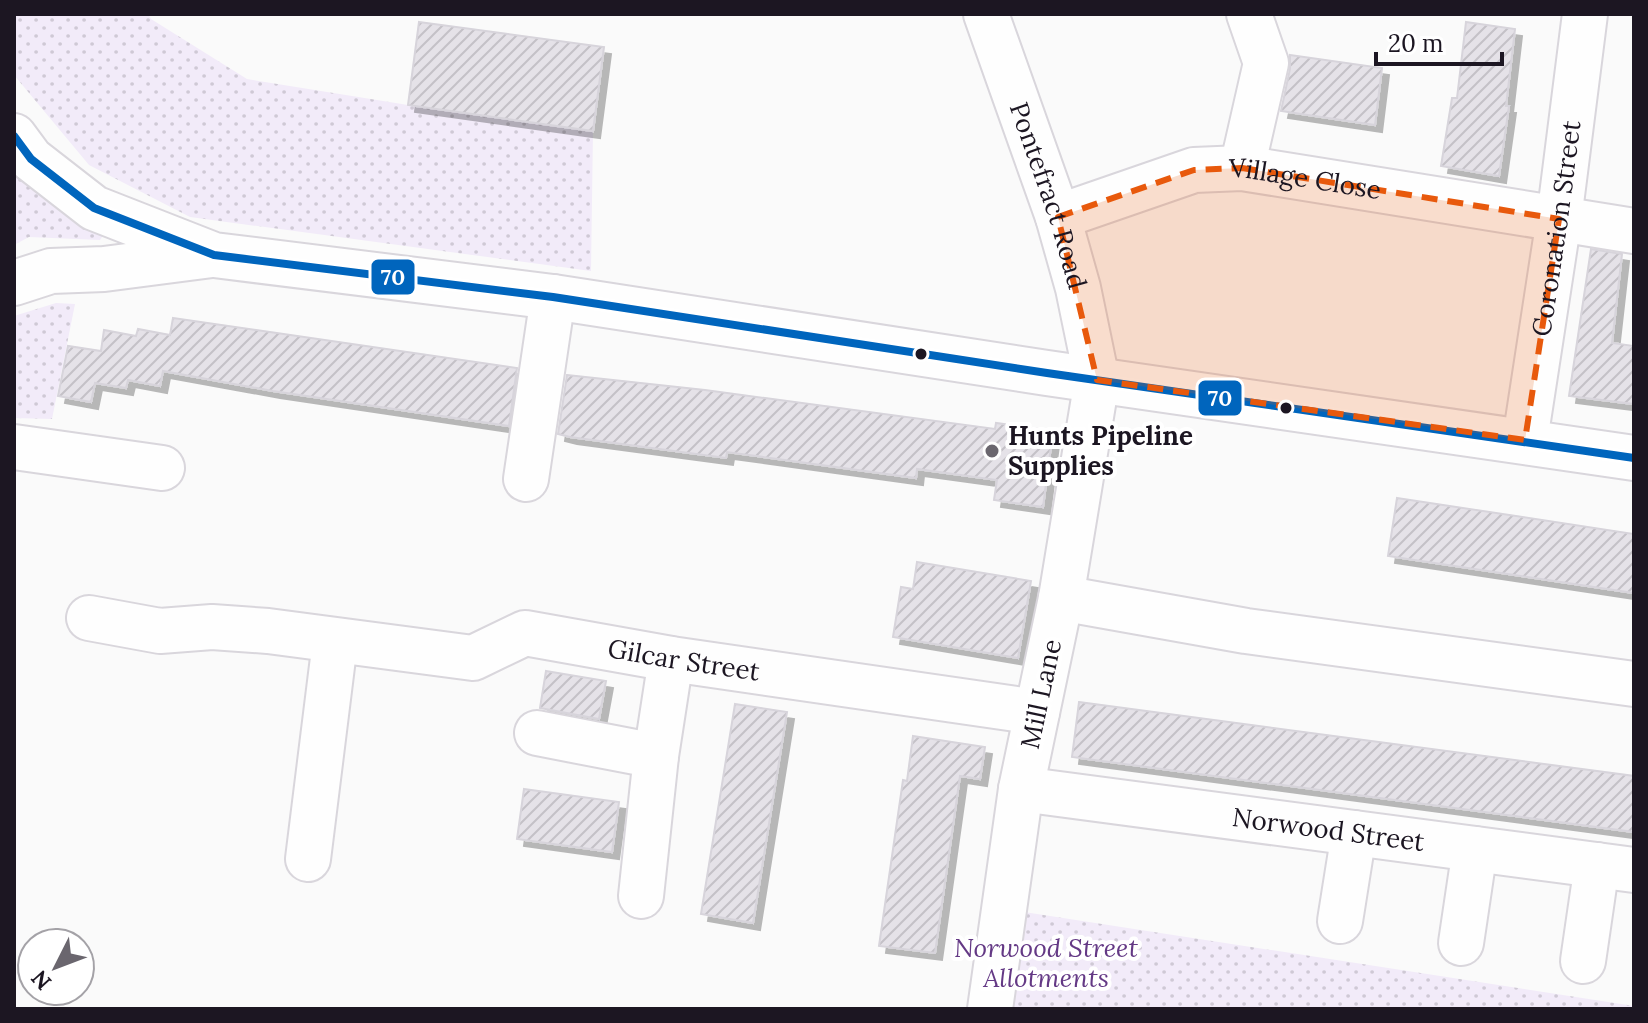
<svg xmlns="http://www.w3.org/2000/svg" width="1648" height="1023" font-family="Lora,serif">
  <defs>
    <pattern id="grass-dots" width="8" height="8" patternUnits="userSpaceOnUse" patternTransform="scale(2)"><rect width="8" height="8" fill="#f2ebf9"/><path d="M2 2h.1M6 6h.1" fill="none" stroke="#cfc9d5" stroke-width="1.8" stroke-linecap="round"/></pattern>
    <pattern id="building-hatch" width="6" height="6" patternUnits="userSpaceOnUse" patternTransform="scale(2)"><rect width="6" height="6" fill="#e5e2e8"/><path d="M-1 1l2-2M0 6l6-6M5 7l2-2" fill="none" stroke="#c4c1c7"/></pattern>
    <filter id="shadow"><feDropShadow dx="7" dy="7" stdDeviation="0" flood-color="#0004"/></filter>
  </defs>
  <rect width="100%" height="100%" fill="#fafafa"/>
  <!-- grass -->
  <g fill="url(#grass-dots)">
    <polygon points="14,14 148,14 151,19 247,79 408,105 593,131 591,271 190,217 89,165 14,75"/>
    <polygon points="14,161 106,231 100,240 29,237 14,245"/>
    <polygon points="56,303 75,304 52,419 14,418 14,316"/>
    <polygon points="1005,909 1634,1006 1634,1009 990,1009"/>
  </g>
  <!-- building -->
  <g fill="url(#building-hatch)" stroke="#d7d4db" stroke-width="2" filter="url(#shadow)">
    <polygon points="419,22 604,47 593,131 408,105"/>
    <polygon points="1466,22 1515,29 1506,106 1509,106 1499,176 1441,166 1452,98 1457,98"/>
    <polygon points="1290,55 1382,68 1375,125 1281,111 1290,69"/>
    <polygon points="1591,249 1622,254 1612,343 1634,346 1634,404 1569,396"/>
    <polygon points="173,318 517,368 509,426 273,391 163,371 160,386 128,380 126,388 95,383 91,402 58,396 68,346 101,351 104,330 136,336 138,329 170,335"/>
    <polygon points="567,375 705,390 995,429 996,423 1053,431 1043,507 994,500 997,480 917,469 916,478 727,452 726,458 570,437 558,434"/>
    <polygon points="1397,498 1634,534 1634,593 1388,556"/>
    <polygon points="917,562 1031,581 1018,658 893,637 901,587 913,589"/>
    <polygon points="546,671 606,681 599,719 540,708"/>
    <polygon points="1079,702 1634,776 1634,832 1072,757"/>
    <polygon points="735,704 787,712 753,923 701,914"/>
    <polygon points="913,736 985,747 980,779 960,776 935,953 879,946 903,780 907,781"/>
    <polygon points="524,789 619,802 612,852 517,839"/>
  </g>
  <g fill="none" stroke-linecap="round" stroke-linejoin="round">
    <!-- minor casing -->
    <g stroke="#d9d6dc" stroke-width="48">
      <g id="minor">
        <path id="s1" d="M 986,14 L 1058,217 L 1078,288 L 1097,380 L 1061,598 L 1021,789 L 990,1009"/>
        <polyline points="14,136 31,159 94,208 214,255 553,297 1047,373 1634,458"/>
        <polyline points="1242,168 1266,63 1249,14"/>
        <path id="s2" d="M 1058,217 L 1194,170 L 1242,168 L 1634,231"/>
        <polyline points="14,283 51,271 104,269 212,255"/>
        <path id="s3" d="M 1525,440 L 1559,219 L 1585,14"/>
        <polyline points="14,447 162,468"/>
        <polyline points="526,479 553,297"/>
        <polyline points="1061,598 1246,631 1634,684"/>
        <path id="s4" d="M 89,618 L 160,631 L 212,627 L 268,631 L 473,658 L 525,633 L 671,659 L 1037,712"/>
        <polyline points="537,733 656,756"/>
        <path id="s5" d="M 1021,789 L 1634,870"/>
        <polyline points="308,859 335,642"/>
        <polyline points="641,896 656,756 671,659"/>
        <polyline points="1340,921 1354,833"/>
        <polyline points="1461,943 1475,849"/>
        <polyline points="1583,961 1597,865"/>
      </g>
    </g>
    <!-- minor -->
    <use href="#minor" stroke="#fefefe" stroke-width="44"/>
    <!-- bus-1 casing -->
    <g stroke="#fff" stroke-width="14">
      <polyline id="bus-1" points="14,136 31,159 94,208 214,255 553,297 1047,373 1634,458"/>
    </g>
    <!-- bus-1 -->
    <use href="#bus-1" stroke="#0065bd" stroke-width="8"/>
  </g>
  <!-- marked area -->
  <path fill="#e8590c" fill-opacity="0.2" stroke="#e8590c" stroke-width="6" stroke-dasharray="16 10" stroke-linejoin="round" d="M 1242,168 L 1559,219 L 1525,440 L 1097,380 L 1058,217 L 1194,170 Z"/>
  <!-- markers -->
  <g fill="#1c1622" stroke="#fff" stroke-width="3">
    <circle cx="921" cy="354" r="7"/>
    <circle cx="1286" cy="408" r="7"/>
  </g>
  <circle fill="#6a666e" stroke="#fff" stroke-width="3" cx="992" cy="451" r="8"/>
  <g text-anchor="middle" stroke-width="8" stroke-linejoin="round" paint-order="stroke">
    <!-- street labels -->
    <g font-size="26" fill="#1c1622" stroke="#fff">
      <text dy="9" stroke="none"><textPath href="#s2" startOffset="256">Village Close</textPath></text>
      <text dy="9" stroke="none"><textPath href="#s1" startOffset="192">Pontefract Road</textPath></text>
      <text dy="9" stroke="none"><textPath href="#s3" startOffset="214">Coronation Street</textPath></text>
      <text dy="9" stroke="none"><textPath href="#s4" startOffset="606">Gilcar Street</textPath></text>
      <text transform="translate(1041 694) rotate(-78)" y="9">Mill Lane</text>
      <text dy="9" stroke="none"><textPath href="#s5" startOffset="310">Norwood Street</textPath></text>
    </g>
    <!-- poi labels -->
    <g font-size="26" font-weight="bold" fill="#1c1622" stroke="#fff" text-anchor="start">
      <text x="1008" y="445">Hunts Pipeline<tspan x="1008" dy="30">Supplies</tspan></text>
    </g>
    <!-- park labels -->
    <g font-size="26" font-style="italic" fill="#643985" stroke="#fff">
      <text x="1046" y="957">Norwood Street<tspan x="1046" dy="30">Allotments</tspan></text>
    </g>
  </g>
  <g stroke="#fff" stroke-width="3">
    <rect x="370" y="258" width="46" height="38" rx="8" fill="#0065bd"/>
    <rect x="1197" y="379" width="46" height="38" rx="8" fill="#0065bd"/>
  </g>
  <g font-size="22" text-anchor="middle" font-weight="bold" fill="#fff">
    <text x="393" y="285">70</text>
    <text x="1220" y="406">70</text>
  </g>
  <!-- border -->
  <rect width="1648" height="1023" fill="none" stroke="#1c1622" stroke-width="32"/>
  <!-- north arrow -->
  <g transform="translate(56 967) rotate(228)"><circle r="38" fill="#ffffff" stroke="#a4a2a7" stroke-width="2"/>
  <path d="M0-6L14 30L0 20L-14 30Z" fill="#6a666e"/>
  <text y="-12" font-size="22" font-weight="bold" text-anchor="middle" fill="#1c1622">N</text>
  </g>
  <!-- scale -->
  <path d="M1376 52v12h126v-12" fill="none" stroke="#1c1622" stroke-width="4"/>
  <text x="1388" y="52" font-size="24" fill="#1c1622" stroke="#ffffff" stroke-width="6" paint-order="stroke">20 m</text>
</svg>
